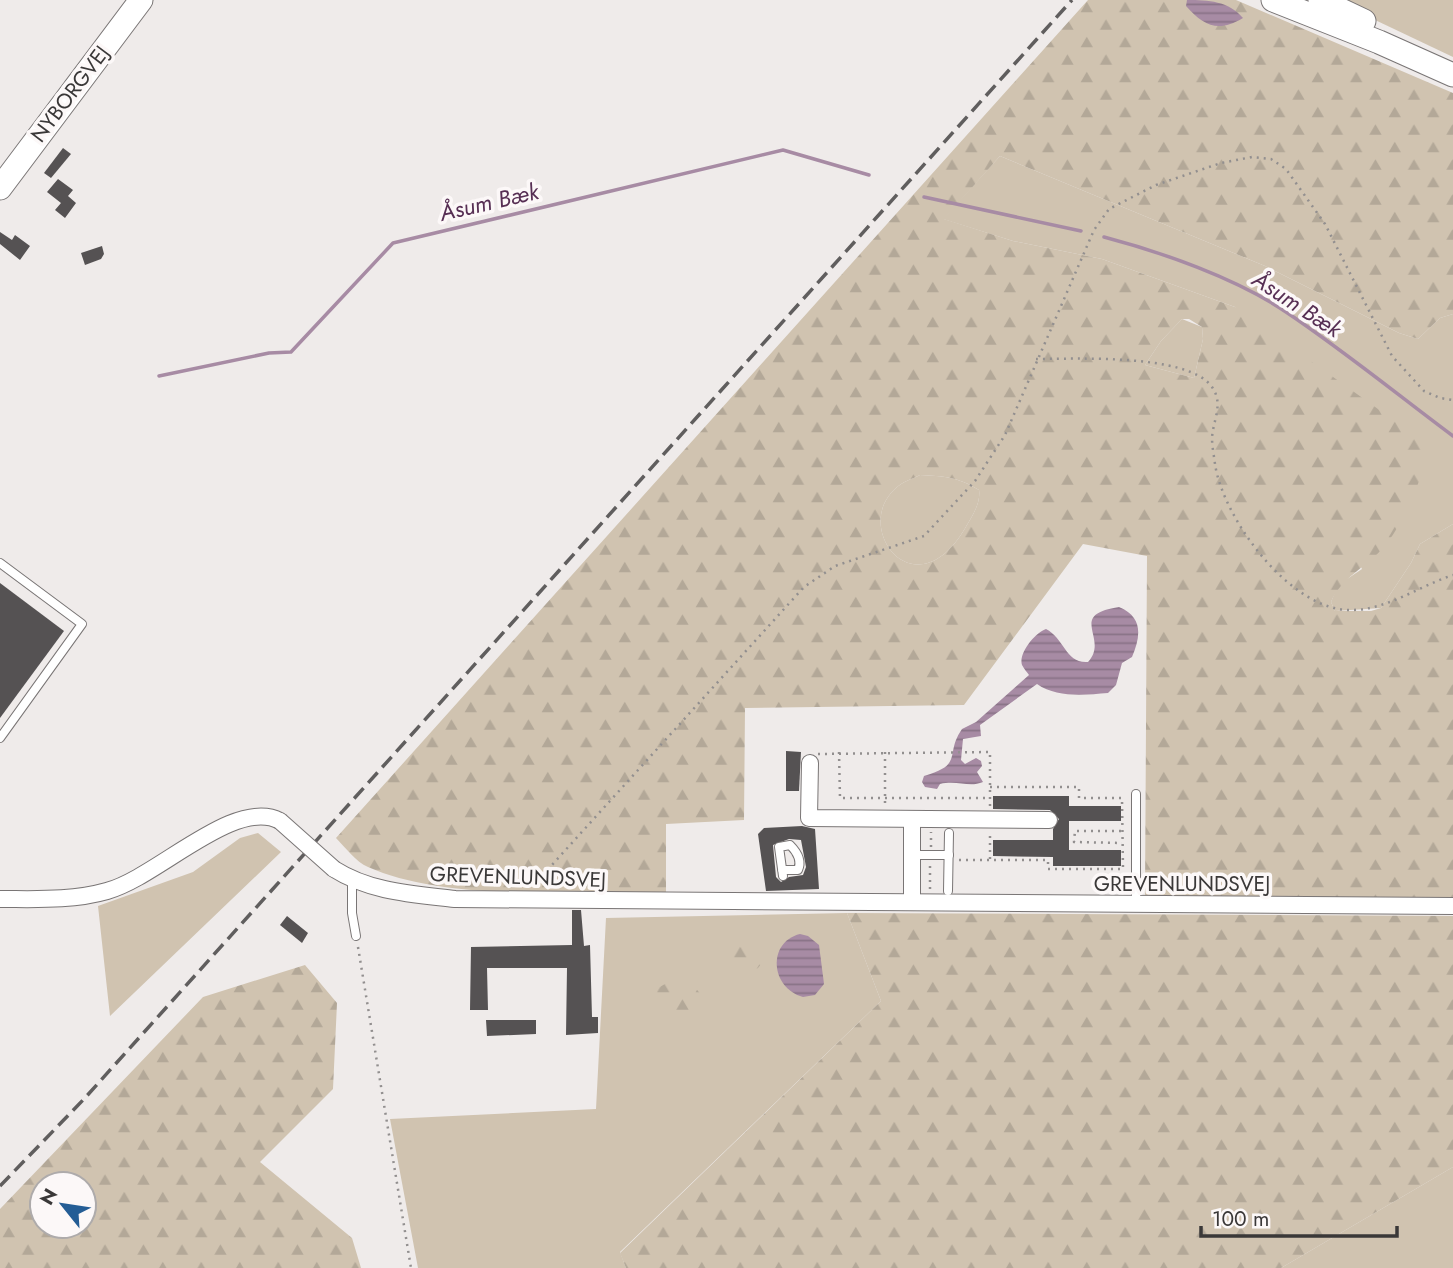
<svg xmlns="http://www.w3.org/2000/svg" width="1453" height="1268" font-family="Jost,sans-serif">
  <defs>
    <pattern id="forest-firs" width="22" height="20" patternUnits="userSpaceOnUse" patternTransform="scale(1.75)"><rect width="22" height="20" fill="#d0c3b0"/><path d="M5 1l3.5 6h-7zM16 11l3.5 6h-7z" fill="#b3a898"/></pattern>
    <pattern id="water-rules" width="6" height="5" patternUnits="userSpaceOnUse" patternTransform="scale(1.75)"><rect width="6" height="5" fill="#a78ba4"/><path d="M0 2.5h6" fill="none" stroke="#897387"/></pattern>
  </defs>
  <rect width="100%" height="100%" fill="#efebea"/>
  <!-- grass -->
  <g fill="#d0c3b0">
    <polygon points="1333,0 1453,0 1453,57"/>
    <polygon points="1000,156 1265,266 1399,333 1418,339 1440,318 1453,314 1453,524 1420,544 1411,563 1381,608 1335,611 1331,602 1338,585 1362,569 1235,307 1102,259 1013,241 943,219"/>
    <polygon points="1182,319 1202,327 1203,339 1194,378 1145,365 1161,341"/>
    <path d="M 920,475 C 943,476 958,477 979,490 C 981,504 971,518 964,530 C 914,612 851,527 896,488 C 902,482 912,479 920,475 Z"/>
    <polygon points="258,833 281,852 110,1016 98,906 193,872 240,838"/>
    <polygon points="847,913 881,1001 620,1252 626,1268 418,1268 390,1119 596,1109 606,918"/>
    <polygon points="1453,1167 1453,1268 1281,1268"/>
  </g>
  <!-- forest -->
  <g fill="url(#forest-firs)" fill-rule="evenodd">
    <path d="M 1088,0 L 1236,0 L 1453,93 L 1453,314 L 1440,318 L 1418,339 L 1399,333 L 1265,266 L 1000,156 L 944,219 L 1013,241 L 1102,259 L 1235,307 L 1420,439 L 1430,452 C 1418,484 1405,523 1382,549 C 1365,568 1341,578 1331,602 L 1335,611 L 1371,611 L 1381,608 L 1411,563 L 1420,544 L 1453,524 L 1453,899 L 1145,896 L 1147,556 L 1083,544 L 964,705 L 745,708 L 744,820 L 666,824 L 666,892 C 579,892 447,902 368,867 C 356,862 345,847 336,838 ZM 1182,319 L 1189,319 L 1202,327 L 1203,339 L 1194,378 L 1145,365 L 1161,341 ZM 920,475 C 943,476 958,477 979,490 C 981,504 971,518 964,530 C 914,612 851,527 896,488 C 902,482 912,479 920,475 Z"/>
    <polygon points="847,913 1453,916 1453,1167 1281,1268 626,1268 620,1253 881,1001"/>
    <polygon points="742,938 763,949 765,959 758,968 746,974 731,969 723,962 728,942"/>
    <path d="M 305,965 L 337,1003 L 333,1089 L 260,1162 L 352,1238 L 361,1268 L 0,1268 L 0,1209 L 203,997 ZM 42,1184 L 84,1184 L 84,1226 L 42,1226 Z"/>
    <path d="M 672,980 C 719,986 710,1030 663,1014 L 654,996 L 658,988 Z"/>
  </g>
  <!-- water -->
  <g fill="url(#water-rules)">
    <path d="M 1187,0 C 1209,0 1228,1 1243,18 C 1218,33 1204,26 1186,6 Z"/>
    <path d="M 1119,607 C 1143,617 1141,636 1132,657 L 1122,663 L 1116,685 L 1108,693 C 1084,695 1057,698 1037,684 L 980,725 L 981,736 L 963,739 L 961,760 L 965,764 L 976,758 L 981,761 L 982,766 L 977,772 L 983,782 C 969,788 958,780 940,784 L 937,789 L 925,787 L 922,782 L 924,776 C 965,764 944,755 962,729 L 976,722 L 1029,675 C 1027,672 1024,669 1022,665 C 1018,653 1036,632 1046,629 C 1064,638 1066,664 1088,662 C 1110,638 1066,615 1119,607 Z"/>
    <path d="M 800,934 L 808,936 L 819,945 L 824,984 L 815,995 L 803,997 C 770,988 767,942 800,934 Z"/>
  </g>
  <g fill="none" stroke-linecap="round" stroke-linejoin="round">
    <!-- stream -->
    <g stroke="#a78ba4" stroke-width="3.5">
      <polyline points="924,197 1081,231"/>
      <path d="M 1104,237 C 1161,252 1236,278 1286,312 C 1343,350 1398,395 1453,436"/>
      <polyline points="159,376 269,353 291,352 393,243 783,150 869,175"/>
    </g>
  </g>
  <!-- building -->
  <g fill="#555253" fill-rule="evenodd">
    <polygon points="63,148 71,154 51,178 44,173"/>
    <polygon points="58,179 73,190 68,196 76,203 65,218 55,210 61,203 47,192"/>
    <polygon points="0,232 12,240 15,235 30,246 20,260 0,244"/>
    <polygon points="102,246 104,254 101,259 85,265 81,253"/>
    <polygon points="0,583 64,631 0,718"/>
    <polygon points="786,751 801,752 799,791 786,791"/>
    <polygon points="993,796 1069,796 1069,806 1121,806 1121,821 1069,821 1069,850 1121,850 1121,866 1053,866 1053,857 993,856 993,840 1053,840 1053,829 1059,819 1050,810 993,809"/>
    <path d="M 802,826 L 815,829 L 819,889 L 766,891 L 758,834 L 764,828 ZM 789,839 L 801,840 L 806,867 L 803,875 L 789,877 L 781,882 L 776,877 L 773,845 Z"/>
    <polygon points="572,910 581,910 584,946 590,945 592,1017 598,1017 598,1033 566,1035 567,968 487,968 488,1010 470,1010 471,947 572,945"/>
    <polygon points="287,916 308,933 302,943 280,925"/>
    <polygon points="486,1020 536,1020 536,1034 487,1036"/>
  </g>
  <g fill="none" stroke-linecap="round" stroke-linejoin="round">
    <!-- lane casing -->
    <g stroke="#797575" stroke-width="10">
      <g id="lane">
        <polyline points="0,563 82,624 0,738"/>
        <polyline points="912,855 949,855"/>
        <path d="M 782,870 L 798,870 C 802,861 797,852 790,845 L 779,847 L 783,876"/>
        <polyline points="352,881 352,913 356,936"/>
        <polyline points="948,891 949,833"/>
        <polyline points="1136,904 1136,794"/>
      </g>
    </g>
    <!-- street casing -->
    <g stroke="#797575" stroke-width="18">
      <g id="street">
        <polyline points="810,763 809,818 1049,820"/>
        <path d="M 334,869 C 370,892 413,894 455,899 L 1453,906"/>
        <path d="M 0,899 C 36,899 72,901 107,891 C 158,877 234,797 280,821"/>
        <polyline points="912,902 912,819"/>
      </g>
    </g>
    <!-- secondary casing -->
    <g stroke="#797575" stroke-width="25">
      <g id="secondary">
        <polyline points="1273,0 1379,42 1453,75"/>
        <polyline points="1320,0 1364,21"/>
        <polyline points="0,188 141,0"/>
      </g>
    </g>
    <!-- path -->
    <g stroke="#928f8f" stroke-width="2.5" stroke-dasharray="2 5" stroke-linecap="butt">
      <path d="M 1036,359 C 1074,359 1188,353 1212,387 C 1224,404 1213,420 1212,438 C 1212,446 1214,456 1215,464 C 1223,519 1292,613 1353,610 C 1389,609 1419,586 1453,575"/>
      <polyline points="839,752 840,798 990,798"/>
      <polyline points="885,752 885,805"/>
      <polyline points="818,754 990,752 990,807"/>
      <polyline points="990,787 1079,787 1079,798 1122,798 1123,869 1048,869 1048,860 990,860 990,835"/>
      <polyline points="1121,831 1075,831 1074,842 1122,843"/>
      <polyline points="931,847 931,832"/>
      <polyline points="959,860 990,860"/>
      <polyline points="536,887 541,877 804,587 835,566 924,536 975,481 1005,435 1094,230 1109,209 1156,185 1221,163 1252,157 1271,159 1286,169 1325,224 1392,356 1424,391 1440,398 1453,400"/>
      <polyline points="930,889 930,864"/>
      <polyline points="358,947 411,1268"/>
    </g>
    <!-- lane -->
    <use href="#lane" stroke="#fff" stroke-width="8"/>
    <!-- street -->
    <use href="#street" stroke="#fff" stroke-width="16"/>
    <!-- secondary -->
    <use href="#secondary" stroke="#fff" stroke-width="23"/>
    <!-- rail -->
    <polyline stroke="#605e5e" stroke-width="3.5" stroke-dasharray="14 7" stroke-linecap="butt" points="0,1186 84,1099 1072,0"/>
    <!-- street-bridge casing -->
    <g stroke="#797575" stroke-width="18" stroke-linecap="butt">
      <polyline id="street-bridge" points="280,821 334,869"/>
    </g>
    <!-- street-bridge -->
    <use href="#street-bridge" stroke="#fff" stroke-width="16"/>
  </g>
  <g text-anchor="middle" stroke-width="7" stroke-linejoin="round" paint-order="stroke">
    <!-- street labels -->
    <g font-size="21" fill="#3a3838" stroke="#fcf8f8">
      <text transform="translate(70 94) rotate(-53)" y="7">NYBORGVEJ</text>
      <text transform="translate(518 877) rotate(2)" y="7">GREVENLUNDSVEJ</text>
      <text x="1182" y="891">GREVENLUNDSVEJ</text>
    </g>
    <!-- water labels -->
    <g font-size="23" font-style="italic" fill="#572f54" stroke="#fcf8f8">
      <text transform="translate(489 202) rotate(-13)" y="8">Åsum Bæk</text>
      <text transform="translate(1297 304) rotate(33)" y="8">Åsum Bæk</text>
    </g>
  </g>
  <!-- north arrow -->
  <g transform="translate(63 1205) rotate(300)"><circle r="33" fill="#fcf8f8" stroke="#aeabab" stroke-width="2"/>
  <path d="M0-5L12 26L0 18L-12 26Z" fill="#245d95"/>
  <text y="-10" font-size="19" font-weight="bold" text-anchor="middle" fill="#3a3838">N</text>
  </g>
  <!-- scale -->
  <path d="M1201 1226v10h196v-10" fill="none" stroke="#3a3838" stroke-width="3.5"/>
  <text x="1212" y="1226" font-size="21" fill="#3a3838" stroke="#fcf8f8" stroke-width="5" paint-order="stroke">100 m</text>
</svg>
